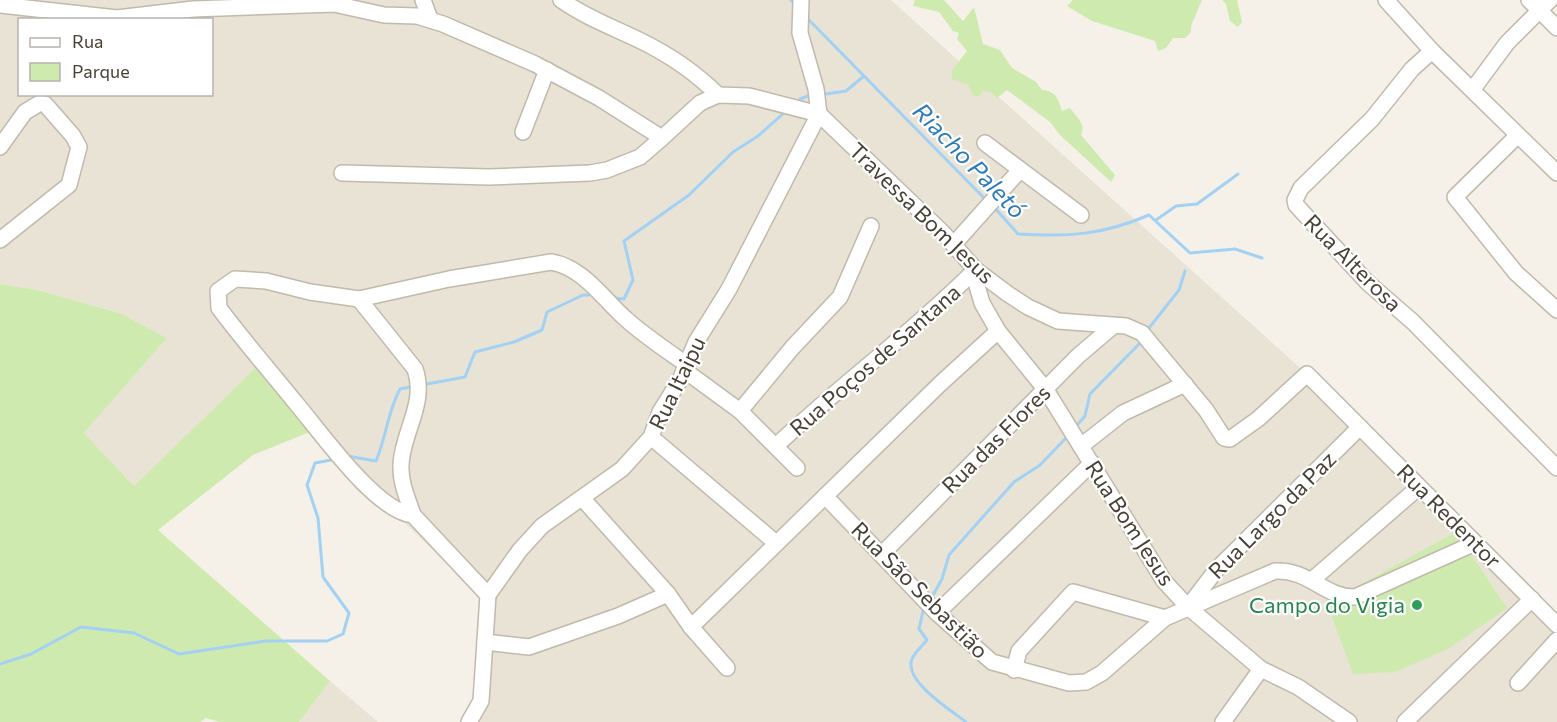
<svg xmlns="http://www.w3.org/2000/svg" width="1557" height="722" font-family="Commissioner,sans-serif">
  <rect width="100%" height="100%" fill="#f5f1e8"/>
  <!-- residential -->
  <g fill="#e9e3d6" fill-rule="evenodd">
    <path d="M 0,0 L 891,0 L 1307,374 L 1557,623 L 1557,722 L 460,722 L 473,708 L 483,598 L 310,432 L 255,368 L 134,486 L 84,433 L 167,338 L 120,313 L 37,290 L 0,284 ZM 20,20 L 212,20 L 212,94 L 20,94 Z"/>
    <polygon points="330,681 378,722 299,722"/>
  </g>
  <!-- green -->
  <g fill="#cfeaaf">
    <path d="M 915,0 L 944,0 L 963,21 L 974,7 L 983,44 L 1000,50 L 1012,68 L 1036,82 L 1042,90 C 1056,91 1058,98 1062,111 L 1070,108 C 1077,118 1086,123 1081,135 L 1115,175 L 1111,182 L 1060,135 L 1050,122 L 1007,90 L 997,98 L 990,92 L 983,91 L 979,97 L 973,95 L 968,85 L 952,79 L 952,70 L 967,51 L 957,39 L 959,33 L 953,31 L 939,12 L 913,6 Z"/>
    <polygon points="1073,0 1202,0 1191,26 1191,32 1185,38 1173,38 1166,48 1158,51 1155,41 1092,21 1067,6"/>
    <polygon points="1222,0 1237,0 1242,22 1238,27 1230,21 1226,4"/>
    <polygon points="0,284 37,290 120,313 167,338 84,433 134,486 255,368 310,432 253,455 158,530 330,681 299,722 220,722 206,718 200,722 0,722"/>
    <polygon points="1456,532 1507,608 1450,648 1395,672 1353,674 1327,603"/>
  </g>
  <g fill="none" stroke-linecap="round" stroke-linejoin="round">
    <!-- stream -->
    <g stroke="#a2d1f4" stroke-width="3">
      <polyline points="791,0 792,1"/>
      <polyline points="807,18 864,76 846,91 826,94"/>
      <polyline points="864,76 986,200"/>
      <polyline points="800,99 808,96"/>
      <path d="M 993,206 L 1018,234 C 1068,237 1103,235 1149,215 L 1190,253 L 1235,249 L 1262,258"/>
      <polyline points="1156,220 1176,206 1197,204 1238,174"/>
      <polyline points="614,298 624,299 633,280 624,241 689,195 733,152 758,136 785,112"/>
      <polyline points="1149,328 1179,290 1185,271"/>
      <polyline points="427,384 465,377 475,352 514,342 542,330 547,312 583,295 589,295"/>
      <polyline points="1078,424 1085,416 1090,394 1140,343"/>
      <path d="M 347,456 L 376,461 C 387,435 387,413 400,389 L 410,387"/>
      <polyline points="933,595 942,579 949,555 1014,482 1040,465 1066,438"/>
      <path d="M 923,611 L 919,629 L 927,640 C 922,646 914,653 912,659 C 903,681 952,711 966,722"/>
      <polyline points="0,664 31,654 81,627 134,633 179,654 266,641 327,641 343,634 349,613 323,577 318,518 307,485 315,463 331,460"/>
    </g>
    <!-- minor casing -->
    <g stroke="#c1b9aa" stroke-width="18">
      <g id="minor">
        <polyline points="423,0 430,19"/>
        <path d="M 561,0 C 585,17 612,27 639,40 C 668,54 695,72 718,95"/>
        <polyline points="1386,0 1432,51 1557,173"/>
        <polyline points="1529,0 1557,28"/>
        <polyline points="0,5 117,18 193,9 334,4 384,15 417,16 443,24 535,64 599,98 662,138 700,103 718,95 749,96 819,114 943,233 976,270 1008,294 1028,307 1058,321 1126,326 1142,333 1206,410 1224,438 1230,439 1258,419 1307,374 1557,625"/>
        <polyline points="1432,51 1412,69 1372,119 1301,188 1295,200 1296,205 1367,282 1413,322 1557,468"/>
        <polyline points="1473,89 1507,43 1550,0"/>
        <polyline points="523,132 547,70"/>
        <polyline points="1517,136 1455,197 1516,273 1557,310"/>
        <polyline points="985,143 1081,215"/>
        <polyline points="0,147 25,112 40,103 45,104 73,136 79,147 69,185 0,240"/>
        <polyline points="342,173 489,177 590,173 607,170 640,157 662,138"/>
        <polyline points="954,244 1020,170"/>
        <polyline points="976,270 973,272 982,303 998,331 1046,390 1164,581 1188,607 1261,669 1298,687 1349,722"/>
        <path d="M 359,299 L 415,369 C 427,403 402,433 401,465 C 400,483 408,499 413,515"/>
        <polyline points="684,370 740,411 797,468"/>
        <polyline points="740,411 792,348 840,297 871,226"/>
        <polyline points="651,437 776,543"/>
        <path d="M 776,446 C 839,386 911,334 973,272"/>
        <polyline points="1081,446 1123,413 1185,384"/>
        <path d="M 825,496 L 937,613 L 992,662 L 1069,683 L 1086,682 L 1102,673 L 1165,618 L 1275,571 C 1309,569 1325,598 1355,597 L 1475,543"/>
        <polyline points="582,498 668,594 691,627 727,668"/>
        <polyline points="882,554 1078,356 1112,327"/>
        <polyline points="1312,580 1419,487"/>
        <path d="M 488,595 L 413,515 C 376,512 319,430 295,402 C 269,370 243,340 219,308 L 218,291 L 235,279 L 266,281 L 310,292 L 359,299 L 449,279 L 551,262 C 583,267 604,300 627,320 C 645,336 666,350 686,364"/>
        <polyline points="1188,607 1217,569 1360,427"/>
        <polyline points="937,613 1092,463"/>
        <polyline points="691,627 940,384 998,331"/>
        <polyline points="485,642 529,647 618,616 668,594"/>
        <polyline points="1014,670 1019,651 1073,592 1165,618"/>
        <polyline points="1518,683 1557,640"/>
        <polyline points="469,722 481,701 488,595 520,550 542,526 622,469 651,437 660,412 680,380 696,342 729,289 819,114 816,89 800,33 801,0"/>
        <polyline points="1223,722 1261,669"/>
        <polyline points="1405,722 1532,599"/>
      </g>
    </g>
    <!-- minor -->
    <use href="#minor" stroke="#fff" stroke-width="15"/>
  </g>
  <!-- markers -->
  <circle fill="#2e9e5b" stroke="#fff" stroke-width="2" cx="1417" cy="605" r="6"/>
  <g text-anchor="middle" stroke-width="4.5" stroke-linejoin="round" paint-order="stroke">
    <!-- street labels -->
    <g font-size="22" fill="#484136" stroke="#fff">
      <text transform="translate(922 213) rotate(44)" y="8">Travessa Bom Jesus</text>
      <text transform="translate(1353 263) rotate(45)" y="8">Rua Alterosa</text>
      <text transform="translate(875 360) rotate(-41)" y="8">Rua Poços de Santana</text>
      <text transform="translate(677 383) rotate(-64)" y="8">Rua Itaipu</text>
      <text transform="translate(996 439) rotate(-45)" y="8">Rua das Flores</text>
      <text transform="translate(1272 515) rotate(-45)" y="8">Rua Largo da Paz</text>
      <text transform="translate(1449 516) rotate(45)" y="8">Rua Redentor</text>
      <text transform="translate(1130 523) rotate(57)" y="8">Rua Bom Jesus</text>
      <text transform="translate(920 590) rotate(45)" y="8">Rua São Sebastião</text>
    </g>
    <!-- leisure labels -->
    <g font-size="22" fill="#27864d" stroke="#fff" text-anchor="end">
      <text x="1405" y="613">Campo do Vigia</text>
    </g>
    <!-- water labels -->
    <g font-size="24" font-style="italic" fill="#2a7bba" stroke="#fff">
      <text transform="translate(969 161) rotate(46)" y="8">Riacho Paletó</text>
    </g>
  </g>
  <!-- legend -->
  <rect x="18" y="18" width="195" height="78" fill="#ffffff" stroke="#b6b3af" stroke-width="1.5"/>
  <rect x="30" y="38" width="30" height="9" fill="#ffffff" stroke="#b6b3af" stroke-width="1.5"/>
  <text x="72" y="48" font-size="18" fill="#484136">Rua</text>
  <rect x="30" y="63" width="30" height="18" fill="#cfeaaf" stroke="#b6b3af" stroke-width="1.5"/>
  <text x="72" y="78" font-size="18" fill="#484136">Parque</text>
</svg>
